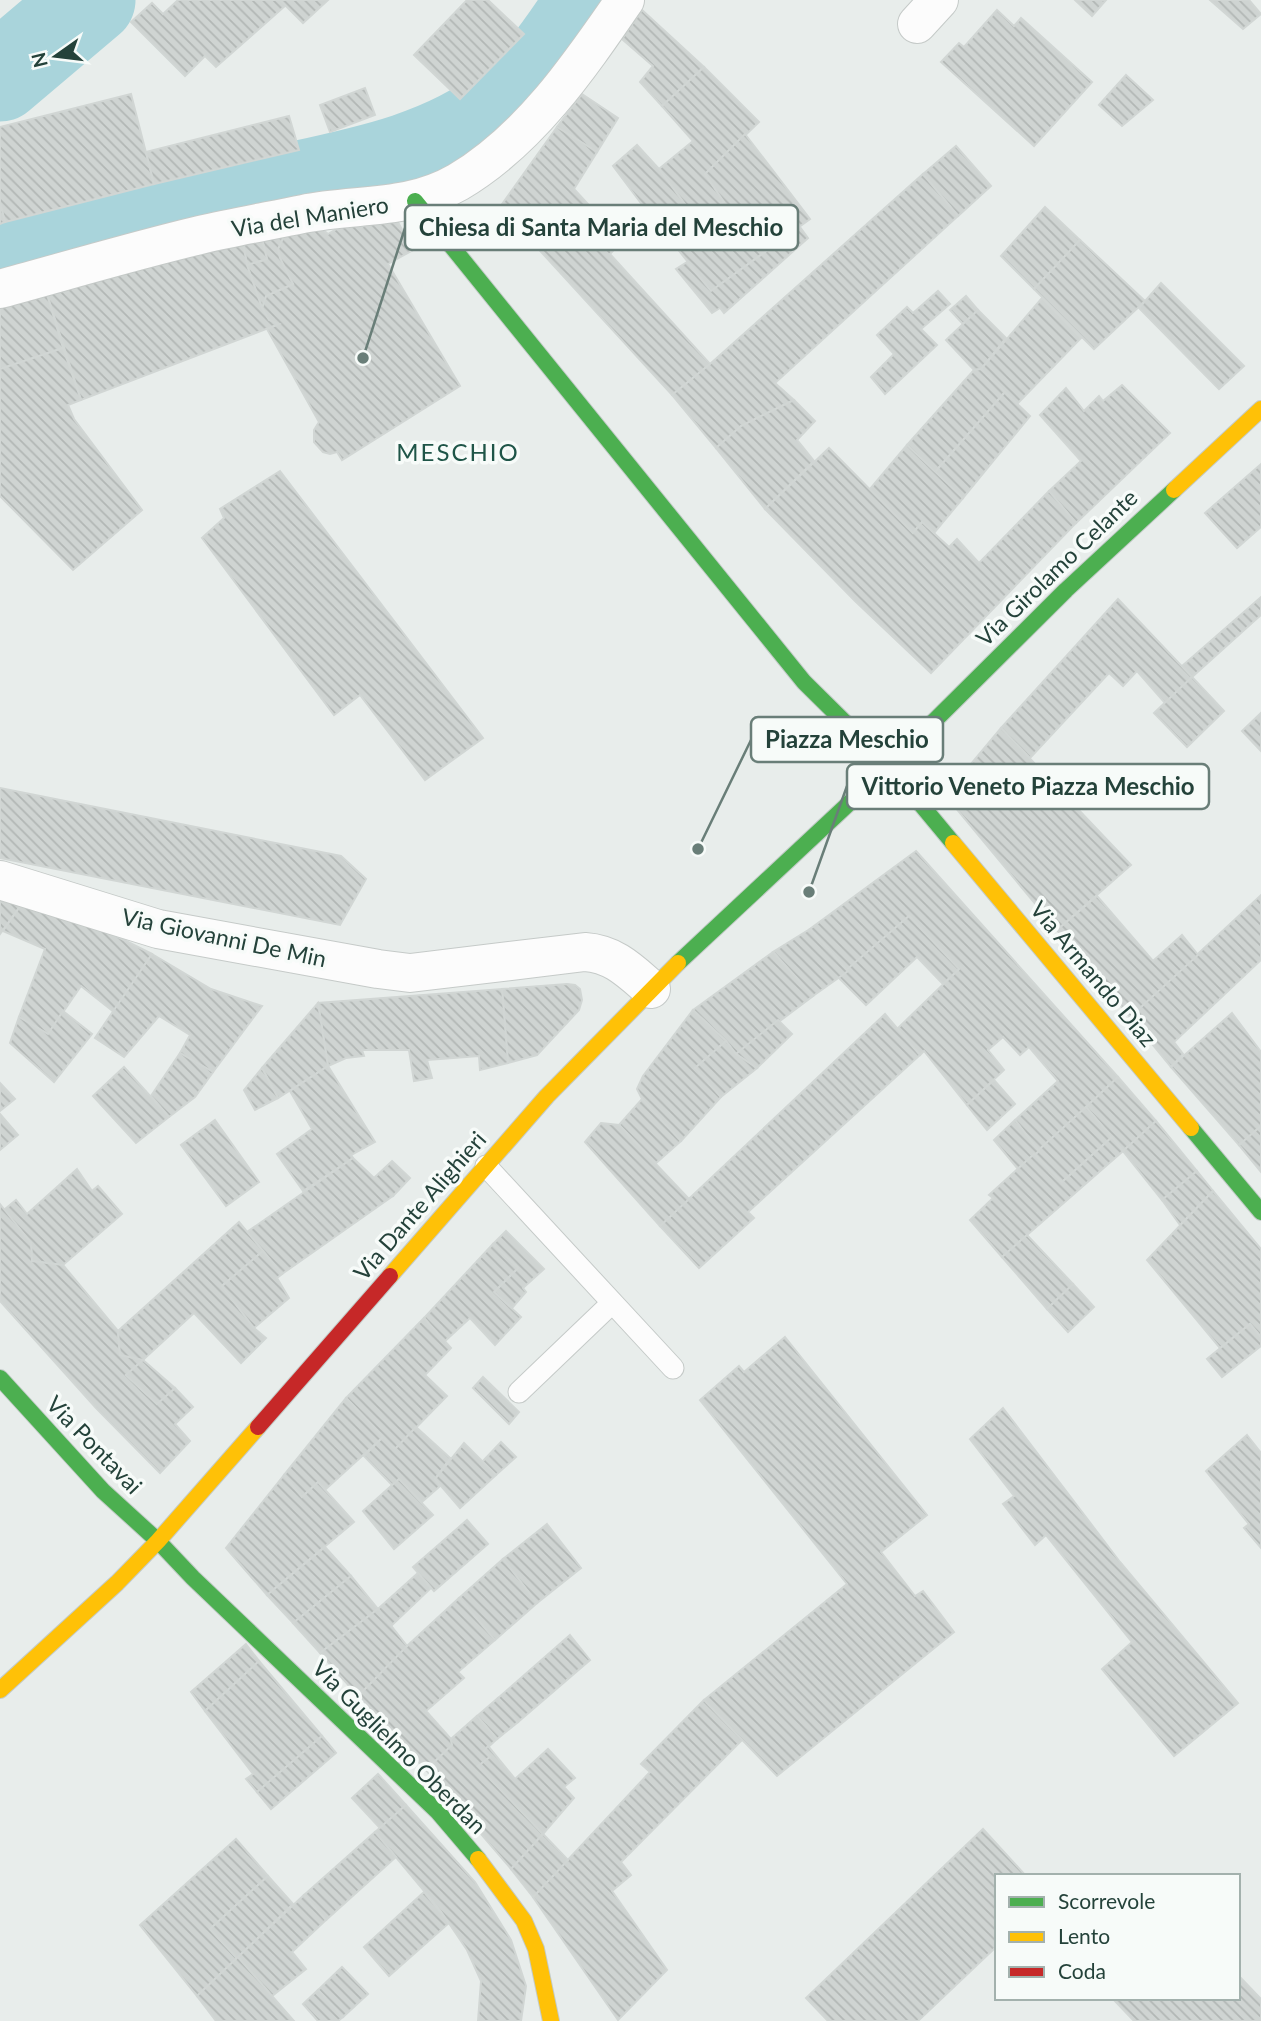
<svg xmlns="http://www.w3.org/2000/svg" width="1261" height="2021" font-family="Lato,sans-serif">
  <defs>
    <pattern id="building-back-hatch" width="6" height="6" patternUnits="userSpaceOnUse" patternTransform="scale(1.75)"><rect width="6" height="6" fill="#cfd4d2"/><path d="M-1 5l2 2M0 0l6 6M5-1l2 2" fill="none" stroke="#b2b7b5"/></pattern>
  </defs>
  <rect width="100%" height="100%" fill="#e8edeb"/>
  <g fill="none" stroke-linecap="round" stroke-linejoin="round">
    <!-- river -->
    <g stroke="#a9d4db" stroke-width="89">
      <polyline points="0,77 91,0"/>
      <path d="M 0,257 C 88,229 178,211 268,192 C 348,174 438,160 505,107 C 536,83 570,33 591,0"/>
    </g>
  </g>
  <!-- building -->
  <g fill="url(#building-back-hatch)" stroke="#d1d6d4" stroke-width="2">
    <polygon points="178,0 280,0 286,5 216,67 205,56 185,76 131,22 152,3 163,14"/>
    <polygon points="280,0 328,0 303,23"/>
    <polygon points="467,0 488,0 524,34 460,99 414,55"/>
    <polygon points="1075,0 1106,0 1092,16"/>
    <polygon points="1210,0 1249,0 1261,14 1243,29"/>
    <polygon points="642,10 704,67 662,106 640,82 653,66 622,39"/>
    <polygon points="997,10 1014,26 1021,18 1092,82 1034,146 941,62 959,43 964,47"/>
    <polygon points="704,67 759,122 705,174 724,202 698,222 659,169 693,141 662,106"/>
    <polygon points="1126,75 1153,100 1122,126 1099,105"/>
    <polygon points="365,88 375,115 330,132 320,105"/>
    <polygon points="131,94 154,184 5,222 0,203 0,127"/>
    <polygon points="582,94 618,118 597,152 557,127"/>
    <polygon points="289,116 299,150 154,184 146,152"/>
    <polygon points="557,127 597,152 574,189 622,241 610,254 710,364 672,395 500,207"/>
    <polygon points="745,134 810,219 711,291 664,232 649,245 632,220 646,210 613,166 637,145 659,169 698,222 724,202 705,174"/>
    <polygon points="956,146 991,186 958,216 923,174"/>
    <polygon points="923,174 958,216 775,383 794,400 741,426 716,448 672,395 710,364"/>
    <polygon points="0,203 5,222 0,224"/>
    <polygon points="1045,207 1080,240 1034,289 1001,256"/>
    <polygon points="392,211 413,250 388,264 460,386 342,460 337,452 330,454 323,452 314,442 314,430 319,422 267,329 279,324 269,320 262,308 266,296 293,284 282,265 278,249 280,240 288,231 322,229 328,234 357,217 362,227"/>
    <polygon points="800,227 808,238 724,313 720,308 712,313 676,269 687,262 711,291"/>
    <polygon points="284,236 278,249 280,258 293,284 266,296 262,308 247,265 267,259 262,239"/>
    <polygon points="262,239 267,259 247,265 243,243"/>
    <polygon points="1080,240 1145,301 1094,349 1034,289"/>
    <polygon points="243,243 247,265 262,308 269,320 279,324 81,400 46,291"/>
    <polygon points="1161,283 1244,366 1219,389 1139,308"/>
    <polygon points="46,291 63,348 0,369 0,307"/>
    <polygon points="938,291 950,304 921,329 937,345 885,394 871,377 894,354 877,335 907,307 913,313"/>
    <polygon points="966,296 978,310 963,324 950,310"/>
    <polygon points="1042,298 1081,338 1017,404 981,369"/>
    <polygon points="978,310 1006,338 981,369 974,370 946,340"/>
    <polygon points="63,348 81,400 68,405 74,419 142,510 73,570 0,496 0,369"/>
    <polygon points="981,369 1005,392 935,472 907,445 974,370"/>
    <polygon points="1122,385 1170,433 1076,523 1049,491 1081,461 1040,415 1066,388 1084,411 1099,396 1103,401"/>
    <polygon points="1005,392 1030,416 963,498 935,472"/>
    <polygon points="794,400 815,421 797,440 814,461 765,509 716,448 741,426"/>
    <polygon points="907,445 963,498 934,533 922,522 913,533 870,489"/>
    <polygon points="829,448 913,533 922,522 949,547 957,539 979,563 1049,491 1076,523 931,673 855,601 765,509"/>
    <polygon points="1261,464 1261,527 1237,548 1205,513"/>
    <polygon points="280,471 483,738 425,780 360,695 334,715 202,538 224,518 220,509"/>
    <polygon points="1261,597 1261,615 1192,677 1182,666"/>
    <polygon points="1118,599 1192,677 1165,703 1137,671 1123,686 1109,673 1030,758 1001,728"/>
    <polygon points="1192,677 1224,711 1187,747 1154,713"/>
    <polygon points="1261,713 1261,751 1242,731"/>
    <polygon points="1001,728 1131,865 1057,930 945,795"/>
    <polygon points="0,788 341,856 366,879 340,925 0,858"/>
    <polygon points="916,851 1118,1077 1039,1151 1015,1120 1058,1081 1029,1047 1020,1055 1003,1037 988,1050 1004,1070 967,1105 924,1051 920,1055 897,1029 959,969 909,916 848,971 810,929"/>
    <polygon points="0,892 26,898 0,934"/>
    <polygon points="1261,895 1261,960 1174,1042 1183,1054 1171,1067 1130,1017"/>
    <polygon points="1097,896 1153,961 1182,935 1198,955 1130,1017 1057,930"/>
    <polygon points="26,898 86,921 152,954 114,1012 81,986 48,1034 19,1017 45,949 3,931"/>
    <polygon points="909,916 959,969 943,984 917,957 866,1005 838,977"/>
    <polygon points="810,929 848,971 813,996 773,952"/>
    <polygon points="773,952 813,996 736,1054 726,1041 693,1010"/>
    <polygon points="152,954 211,989 262,1006 213,1072 180,1053 190,1035 159,1016 124,1057 95,1038"/>
    <polygon points="567,984 575,985 580,989 582,1000 579,1010 537,1055 508,1063 502,989"/>
    <polygon points="502,989 508,1063 480,1070 479,1056 427,1060 432,1078 414,1081 409,1050 362,1050 364,1056 346,1058 328,1066 318,1003"/>
    <polygon points="318,1003 328,1066 278,1098 262,1068"/>
    <polygon points="693,1010 726,1041 695,1068 721,1097 681,1141 642,1099 637,1089 643,1076"/>
    <polygon points="63,1011 92,1034 54,1082 10,1043 19,1017 48,1034"/>
    <polygon points="1232,1013 1261,1052 1261,1126 1239,1145 1171,1067"/>
    <polygon points="885,1014 920,1055 748,1212 754,1218 699,1268 660,1226"/>
    <polygon points="778,1020 792,1034 757,1068 736,1054"/>
    <polygon points="726,1041 736,1054 757,1068 721,1097 695,1068"/>
    <polygon points="180,1053 213,1072 195,1097 169,1117 151,1096"/>
    <polygon points="328,1066 375,1142 351,1155 353,1158 303,1191 277,1154 312,1129 290,1091"/>
    <polygon points="124,1067 169,1117 136,1143 93,1096"/>
    <polygon points="262,1068 278,1098 255,1110 244,1090"/>
    <polygon points="1118,1077 1156,1121 1123,1151 1086,1107"/>
    <polygon points="994,1080 1015,1104 987,1130 967,1105"/>
    <polygon points="0,1083 15,1099 0,1111"/>
    <polygon points="642,1099 681,1141 656,1163 619,1125"/>
    <polygon points="1086,1107 1112,1137 1062,1182 1034,1154"/>
    <polygon points="0,1114 18,1135 0,1150"/>
    <polygon points="215,1120 259,1182 226,1206 181,1145"/>
    <polygon points="1015,1120 1039,1151 1018,1169 994,1140"/>
    <polygon points="1156,1121 1197,1171 1162,1200 1123,1151"/>
    <polygon points="601,1123 619,1125 689,1199 660,1226 585,1142"/>
    <polygon points="1261,1126 1261,1172 1239,1145"/>
    <polygon points="1112,1137 1123,1151 1002,1257 970,1220 993,1198 989,1195 1034,1154 1062,1182"/>
    <polygon points="353,1158 393,1196 282,1274 247,1232"/>
    <polygon points="392,1161 410,1178 393,1196 375,1177"/>
    <polygon points="77,1169 92,1191 98,1186 122,1214 63,1265 32,1261 31,1243 4,1210 16,1200 27,1214"/>
    <polygon points="1197,1171 1213,1191 1180,1225 1162,1200"/>
    <polygon points="1213,1191 1261,1249 1261,1337 1250,1324 1220,1348 1147,1260"/>
    <polygon points="0,1204 31,1243 32,1261 63,1265 118,1331 120,1355 143,1360 126,1375 157,1404 175,1388 193,1407 175,1424 190,1441 160,1473 96,1408 0,1301"/>
    <polygon points="239,1222 263,1251 222,1286 254,1328 266,1338 241,1363 194,1313 143,1360 120,1355 118,1331"/>
    <polygon points="506,1231 544,1269 523,1288 526,1292 512,1308 494,1292 518,1268 493,1244"/>
    <polygon points="1027,1235 1073,1284 1047,1309 1002,1257"/>
    <polygon points="493,1244 518,1268 494,1292 521,1317 495,1345 470,1318 444,1342 424,1318"/>
    <polygon points="263,1251 282,1274 277,1278 289,1298 254,1328 222,1286"/>
    <polygon points="1073,1284 1094,1307 1068,1332 1047,1309"/>
    <polygon points="424,1318 451,1348 425,1375 447,1396 395,1449 346,1398"/>
    <polygon points="1250,1324 1261,1337 1261,1346 1222,1377 1207,1359"/>
    <polygon points="785,1337 927,1515 881,1552 915,1596 923,1591 954,1632 777,1776 704,1700 847,1584 700,1400 739,1366 744,1372"/>
    <polygon points="143,1360 175,1388 157,1404 126,1375"/>
    <polygon points="483,1377 519,1412 509,1424 473,1388"/>
    <polygon points="346,1398 383,1437 326,1489 318,1482 302,1497 284,1475"/>
    <polygon points="1003,1408 1120,1562 1238,1703 1174,1756 1102,1669 1132,1642 1046,1535 1035,1545 1003,1504 1014,1496 970,1439"/>
    <polygon points="416,1427 450,1458 435,1479 440,1486 422,1502 399,1479 393,1486 364,1456 383,1437 395,1449"/>
    <polygon points="1247,1435 1261,1453 1261,1548 1244,1528 1249,1524 1206,1471"/>
    <polygon points="501,1442 516,1457 496,1475 482,1462"/>
    <polygon points="464,1443 496,1475 460,1508 435,1479"/>
    <polygon points="284,1475 302,1497 318,1482 354,1522 267,1595 226,1548"/>
    <polygon points="399,1479 433,1515 394,1549 363,1511"/>
    <polygon points="467,1520 488,1544 434,1591 413,1567"/>
    <polygon points="547,1524 581,1568 537,1603 503,1559"/>
    <polygon points="325,1547 351,1576 293,1623 267,1595"/>
    <polygon points="503,1559 537,1603 495,1640 459,1598"/>
    <polygon points="418,1573 431,1588 391,1626 378,1609"/>
    <polygon points="351,1576 378,1609 320,1653 293,1623"/>
    <polygon points="459,1598 495,1640 458,1672 464,1678 426,1711 451,1739 452,1745 426,1770 358,1696 407,1646"/>
    <polygon points="378,1609 407,1646 358,1696 320,1653"/>
    <polygon points="570,1635 590,1660 518,1722 498,1698"/>
    <polygon points="246,1644 259,1661 205,1711 191,1692"/>
    <polygon points="259,1661 322,1736 257,1792 246,1779 253,1774 205,1711"/>
    <polygon points="498,1698 518,1722 497,1739 477,1716"/>
    <polygon points="704,1700 742,1740 621,1862 631,1875 612,1891 667,1970 618,2020 533,1897 650,1772 641,1764"/>
    <polygon points="477,1716 497,1739 484,1751 490,1757 478,1766 543,1834 511,1869 426,1770 452,1745 451,1739"/>
    <polygon points="322,1736 336,1753 271,1809 257,1792"/>
    <polygon points="488,1746 515,1779 548,1749 575,1778 564,1787 574,1798 543,1834 478,1766 490,1757 484,1751"/>
    <polygon points="378,1774 406,1805 380,1828 352,1798"/>
    <polygon points="406,1805 475,1882 511,1940 526,1986 521,2021 478,2021 481,1981 467,1950 440,1910 375,1832"/>
    <polygon points="983,1829 1026,1876 997,1876 997,1946 918,2021 828,2021 806,1998"/>
    <polygon points="375,1832 396,1857 326,1920 304,1895"/>
    <polygon points="543,1834 568,1860 533,1897 511,1869"/>
    <polygon points="236,1839 268,1876 210,1929 237,1958 197,1996 140,1925"/>
    <polygon points="268,1876 293,1904 237,1958 210,1929"/>
    <polygon points="424,1892 449,1923 389,1976 364,1947"/>
    <polygon points="304,1895 326,1920 292,1952 306,1969 272,1996 238,1957"/>
    <polygon points="238,1957 272,1996 294,2021 216,2021 197,1996"/>
    <polygon points="342,1967 368,1994 343,2017 318,1990"/>
    <polygon points="1238,1975 1261,1999 1261,2021 1134,2021 1112,1998 1238,1998"/>
    <polygon points="318,1990 343,2017 338,2021 318,2021 303,2004"/>
  </g>
  <g fill="none" stroke-linecap="round" stroke-linejoin="round">
    <!-- lane casing -->
    <g stroke="#c5cac8" stroke-width="23">
      <g id="lane">
        <polyline points="486,1166 673,1368"/>
        <polyline points="519,1392 612,1303"/>
      </g>
    </g>
    <!-- street casing -->
    <g stroke="#c5cac8" stroke-width="40">
      <g id="street">
        <polyline points="917,24 939,0"/>
        <path d="M 0,289 C 66,271 133,251 200,235 C 234,227 269,221 303,214 C 357,203 408,211 458,182 C 529,140 579,67 625,0"/>
        <path d="M 0,880 L 158,929 L 378,969 L 410,973 L 585,952 C 614,954 630,971 651,989"/>
      </g>
    </g>
    <!-- fast casing -->
    <g stroke="#c3cbc8" stroke-width="18">
      <g id="fast">
        <polyline points="415,201 804,682 889,766 953,843"/>
        <polyline points="678,963 889,766 1066,590 1174,490"/>
        <polyline points="1191,1128 1261,1212"/>
        <polyline points="0,1378 103,1491 158,1541 193,1578 438,1812 478,1859"/>
      </g>
    </g>
    <!-- slow casing -->
    <g stroke="#c3cbc8" stroke-width="18">
      <g id="slow">
        <polyline points="1174,490 1261,409"/>
        <polyline points="953,843 1191,1128"/>
        <polyline points="390,1276 547,1096 678,963"/>
        <polyline points="0,1690 117,1583 158,1541 258,1427"/>
        <polyline points="478,1859 524,1921 536,1949 551,2021"/>
      </g>
    </g>
    <!-- jam casing -->
    <g stroke="#c3cbc8" stroke-width="18">
      <polyline id="jam" points="258,1427 390,1276"/>
    </g>
    <!-- lane -->
    <use href="#lane" stroke="#fcfcfc" stroke-width="21"/>
    <!-- street -->
    <use href="#street" stroke="#fcfcfc" stroke-width="38"/>
    <!-- fast -->
    <use href="#fast" stroke="#4caf50" stroke-width="16"/>
    <!-- slow -->
    <use href="#slow" stroke="#ffc107" stroke-width="16"/>
    <!-- jam -->
    <use href="#jam" stroke="#c62828" stroke-width="16"/>
  </g>
  <g text-anchor="middle" stroke-width="7" stroke-linejoin="round" paint-order="stroke">
    <!-- street labels -->
    <g font-size="23" fill="#24423a" stroke="#f7fbf9">
      <text transform="translate(310 217) rotate(-9)" y="8">Via del Maniero</text>
      <text transform="translate(1057 568) rotate(-44)" y="8">Via Girolamo Celante</text>
      <text transform="translate(224 938) rotate(12)" y="8">Via Giovanni De Min</text>
      <text transform="translate(1093 974) rotate(50)" y="8">Via Armando Diaz</text>
      <text transform="translate(420 1206) rotate(-49)" y="8">Via Dante Alighieri</text>
      <text transform="translate(94 1445) rotate(46)" y="8">Via Pontavai</text>
      <text transform="translate(399 1747) rotate(45)" y="8">Via Guglielmo Oberdan</text>
    </g>
    <!-- neighbourhood labels -->
    <g font-size="24" letter-spacing="2" fill="#1f5548" stroke="#f7fbf9">
      <text x="458" y="461">MESCHIO</text>
    </g>
  </g>
  <!-- callouts -->
  <path fill="none" stroke="#697e78" stroke-width="2.5" d="M363 358L405 228M698 849L751 740M809 892L847 786"/>
  <g fill="#697e78" stroke="#f7fbf9" stroke-width="2.5">
    <circle cx="363" cy="358" r="7"/>
    <circle cx="698" cy="849" r="7"/>
    <circle cx="809" cy="892" r="7"/>
  </g>
  <g fill="#f7fbf9" stroke="#697e78" stroke-width="2.5">
    <rect x="405" y="205" width="393" height="45" rx="7"/>
    <rect x="751" y="717" width="192" height="45" rx="7"/>
    <rect x="847" y="764" width="362" height="45" rx="7"/>
  </g>
  <g font-size="24" text-anchor="middle" font-weight="bold" fill="#24423a">
    <text x="601" y="236">Chiesa di Santa Maria del Meschio</text>
    <text x="847" y="748">Piazza Meschio</text>
    <text x="1028" y="795">Vittorio Veneto Piazza Meschio</text>
  </g>
  <!-- legend -->
  <rect x="995" y="1874" width="245" height="126" fill="#f7fbf9" stroke="#a3b1ad" stroke-width="2"/>
  <rect x="1009" y="1897" width="35" height="10" fill="#4caf50" stroke="#a3b1ad" stroke-width="2"/>
  <text x="1058" y="1909" font-size="21" fill="#24423a">Scorrevole</text>
  <rect x="1009" y="1932" width="35" height="10" fill="#ffc107" stroke="#a3b1ad" stroke-width="2"/>
  <text x="1058" y="1944" font-size="21" fill="#24423a">Lento</text>
  <rect x="1009" y="1967" width="35" height="10" fill="#c62828" stroke="#a3b1ad" stroke-width="2"/>
  <text x="1058" y="1979" font-size="21" fill="#24423a">Coda</text>
  <!-- north arrow -->
  <g transform="translate(56 56) rotate(256)" stroke="#f7fbf9" stroke-width="5" paint-order="stroke">
  <path d="M0-5L12 26L0 18L-12 26Z" fill="#24423a"/>
  <text y="-10" font-size="19" font-weight="bold" text-anchor="middle" fill="#24423a">N</text>
  </g>
</svg>
